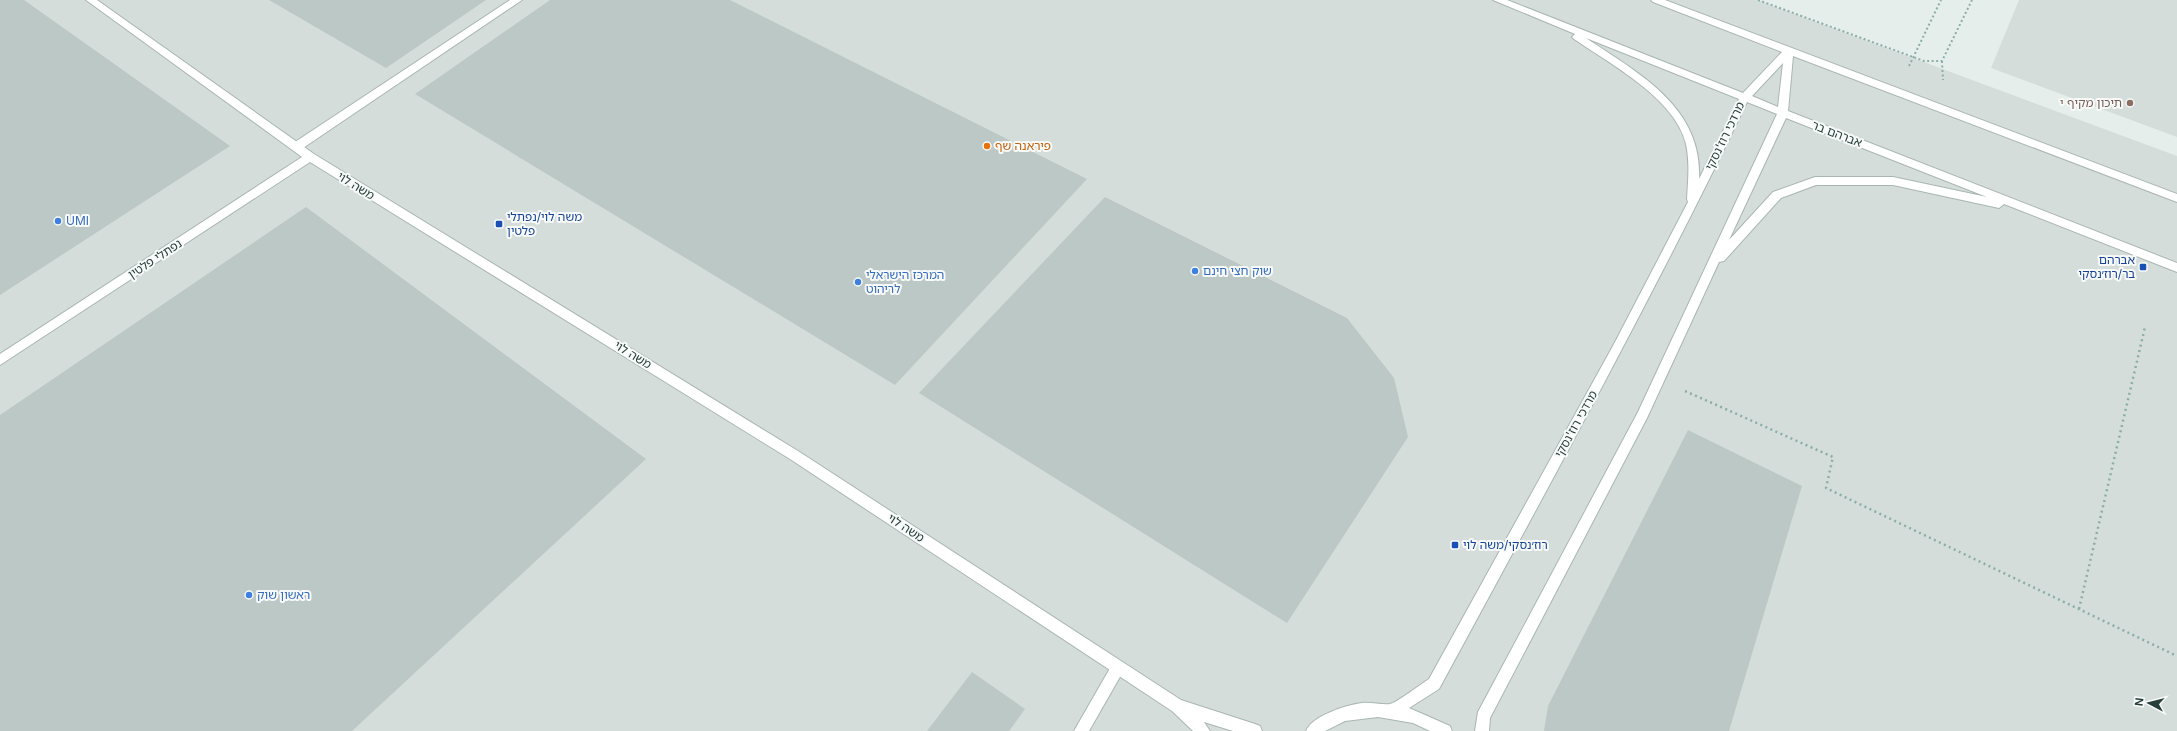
<svg xmlns="http://www.w3.org/2000/svg" width="2177" height="731" font-family="Inter,'Noto Sans Hebrew',sans-serif">
  <rect width="100%" height="100%" fill="#e6eeeb"/>
  <!-- built -->
  <g fill="#d5dddb">
    <polygon points="0,0 1757,0 2177,156 2177,731 0,731"/>
    <polygon points="2019,0 2177,0 2177,137 1991,68"/>
  </g>
  <!-- building -->
  <g fill="#bcc8c5">
    <polygon points="0,0 24,0 230,146 0,295"/>
    <polygon points="269,0 486,0 386,68"/>
    <polygon points="550,0 730,0 1087,179 895,385 415,94"/>
    <polygon points="1105,197 1347,318 1394,378 1408,437 1287,623 919,393"/>
    <polygon points="306,207 646,459 352,731 0,731 0,415"/>
    <polygon points="1688,430 1802,486 1729,731 1544,731 1548,706"/>
    <polygon points="972,672 1025,709 1009,731 927,731"/>
  </g>
  <g fill="none" stroke-linecap="round" stroke-linejoin="round">
    <!-- service casing -->
    <g stroke="#a9b6b3" stroke-width="2">
      <g id="service">
        <polygon points="510,0 522,0 300,150 292,150 291,147 292,144"/>
        <polygon points="1118,661 1123,663 1125,668 1089,731 1074,731 1113,663"/>
      </g>
    </g>
    <!-- minor casing -->
    <g stroke="#a9b6b3" stroke-width="2">
      <polygon id="minor" points="86,0 97,0 314,154 798,451 1181,700 1255,724 1260,726 1262,731 1233,731 1204,722 1210,731 1193,731 1172,711 790,459 310,162 0,365 0,354 302,157"/>
    </g>
    <!-- tertiary casing -->
    <g stroke="#a9b6b3" stroke-width="2">
      <path id="tertiary" d="M 1493,0 L 1507,0 L 1743,93 L 1782,52 L 1653,2 L 1651,0 L 1665,0 L 2177,194 L 2177,202 L 1793,56 L 1788,111 L 2177,263 L 2177,272 L 2004,204 L 1999,208 L 1893,185 L 1816,185 L 1781,198 L 1724,261 L 1719,262 L 1647,418 L 1490,718 L 1489,731 L 1475,731 L 1478,712 L 1638,412 L 1777,114 L 1747,102 C 1651,301 1544,495 1439,689 L 1409,708 L 1450,726 L 1452,731 L 1430,731 L 1413,723 L 1378,717 L 1345,721 L 1325,731 L 1306,731 C 1312,716 1346,705 1362,703 C 1370,702 1383,705 1390,704 C 1398,702 1421,684 1429,679 L 1614,344 L 1688,202 L 1687,199 C 1688,180 1690,163 1686,144 C 1675,98 1610,64 1574,39 L 1572,37 L 1575,34 ZM 1586,38 L 1739,99 L 1699,179 C 1703,107 1638,73 1586,38 ZM 1783,63 L 1778,107 L 1752,96 ZM 1786,118 L 1987,197 L 1893,177 L 1815,177 L 1773,192 L 1729,240 Z"/>
    </g>
    <!-- path-far1 -->
    <g stroke="#8aaea8" stroke-width="2" stroke-dasharray="2 2.5" stroke-linecap="butt">
      <polyline points="1758,0 1924,61 1942,61 1972,0"/>
      <polyline points="1942,61 1943,80"/>
      <polyline points="1909,66 1941,0"/>
    </g>
    <!-- path -->
    <g stroke="#8aaea8" stroke-width="2.5" stroke-dasharray="2 3.5" stroke-linecap="butt">
      <polyline points="1685,391 1833,457 1826,488 2177,656"/>
      <polyline points="2079,609 2145,327"/>
    </g>
    <!-- service -->
    <use href="#service" fill="#fff" fill-rule="evenodd"/>
    <!-- minor -->
    <use href="#minor" fill="#fff" fill-rule="evenodd"/>
    <!-- tertiary -->
    <use href="#tertiary" fill="#fff" fill-rule="evenodd"/>
  </g>
  <!-- markers -->
  <circle fill="#8d6e63" stroke="#f7faf9" stroke-width="1.5" cx="2130" cy="103" r="4"/>
  <circle fill="#e8710a" stroke="#f7faf9" stroke-width="1.5" cx="987" cy="146" r="4"/>
  <g fill="#3f7fe0" stroke="#f7faf9" stroke-width="1.5">
    <circle cx="58" cy="221" r="4"/>
    <circle cx="1195" cy="271" r="4"/>
    <circle cx="858" cy="282" r="4"/>
    <circle cx="249" cy="595" r="4"/>
  </g>
  <g fill="#1a4fb4" stroke="#f7faf9" stroke-width="1.5">
    <rect x="495" y="220" width="8" height="8" rx="2"/>
    <rect x="2139" y="263" width="8" height="8" rx="2"/>
    <rect x="1451" y="541" width="8" height="8" rx="2"/>
  </g>
  <g text-anchor="middle" stroke-width="4" stroke-linejoin="round" paint-order="stroke">
    <!-- education labels -->
    <g font-size="12" fill="#785e54" stroke="#f7faf9" text-anchor="end">
      <text x="2122" y="107">תיכון מקיף י</text>
    </g>
    <!-- street labels -->
    <g font-size="12" fill="#273e3b" stroke="#f7faf9">
      <text transform="translate(1837 134) rotate(21)" y="4">אברהם בר</text>
      <text transform="translate(1725 136) rotate(-64)" y="4">מרדכי רוז'נסקי</text>
      <text transform="translate(356 186) rotate(32)" y="4">משה לוי</text>
      <text transform="translate(155 259) rotate(-33)" y="4">נפתלי פלטין</text>
      <text transform="translate(633 355) rotate(32)" y="4">משה לוי</text>
      <text transform="translate(1576 424) rotate(-61)" y="4">מרדכי רוז'נסקי</text>
      <text transform="translate(906 528) rotate(33)" y="4">משה לוי</text>
    </g>
    <!-- food labels -->
    <g font-size="12" fill="#c56008" stroke="#f7faf9" text-anchor="start">
      <text x="995" y="150">פיראנה שף</text>
    </g>
    <!-- transit labels -->
    <g font-size="12" fill="#164399" stroke="#f7faf9" text-anchor="start">
      <text x="507" y="221">משה לוי/נפתלי<tspan x="507" dy="14">פלטין</tspan></text>
      <text x="2135" y="264" text-anchor="end">אברהם<tspan x="2135" dy="14">בר/רוז׳נסקי</tspan></text>
      <text x="1463" y="549">רוז׳נסקי/משה לוי</text>
    </g>
    <!-- shop labels -->
    <g font-size="12" fill="#366cbe" stroke="#f7faf9" text-anchor="start">
      <text x="66" y="225">UMI</text>
      <text x="1203" y="275">שוק חצי חינם</text>
      <text x="866" y="279">המרכז הישראלי<tspan x="866" dy="14">לריהוט</tspan></text>
      <text x="257" y="599">ראשון שוק</text>
    </g>
  </g>
  <!-- north arrow -->
  <g transform="translate(2149 703) rotate(277)" stroke="#f7faf9" stroke-width="3" paint-order="stroke">
  <path d="M0-3L7 15L0 10L-7 15Z" fill="#273e3b"/>
  <text y="-6" font-size="11" font-weight="bold" text-anchor="middle" fill="#273e3b">N</text>
  </g>
</svg>
